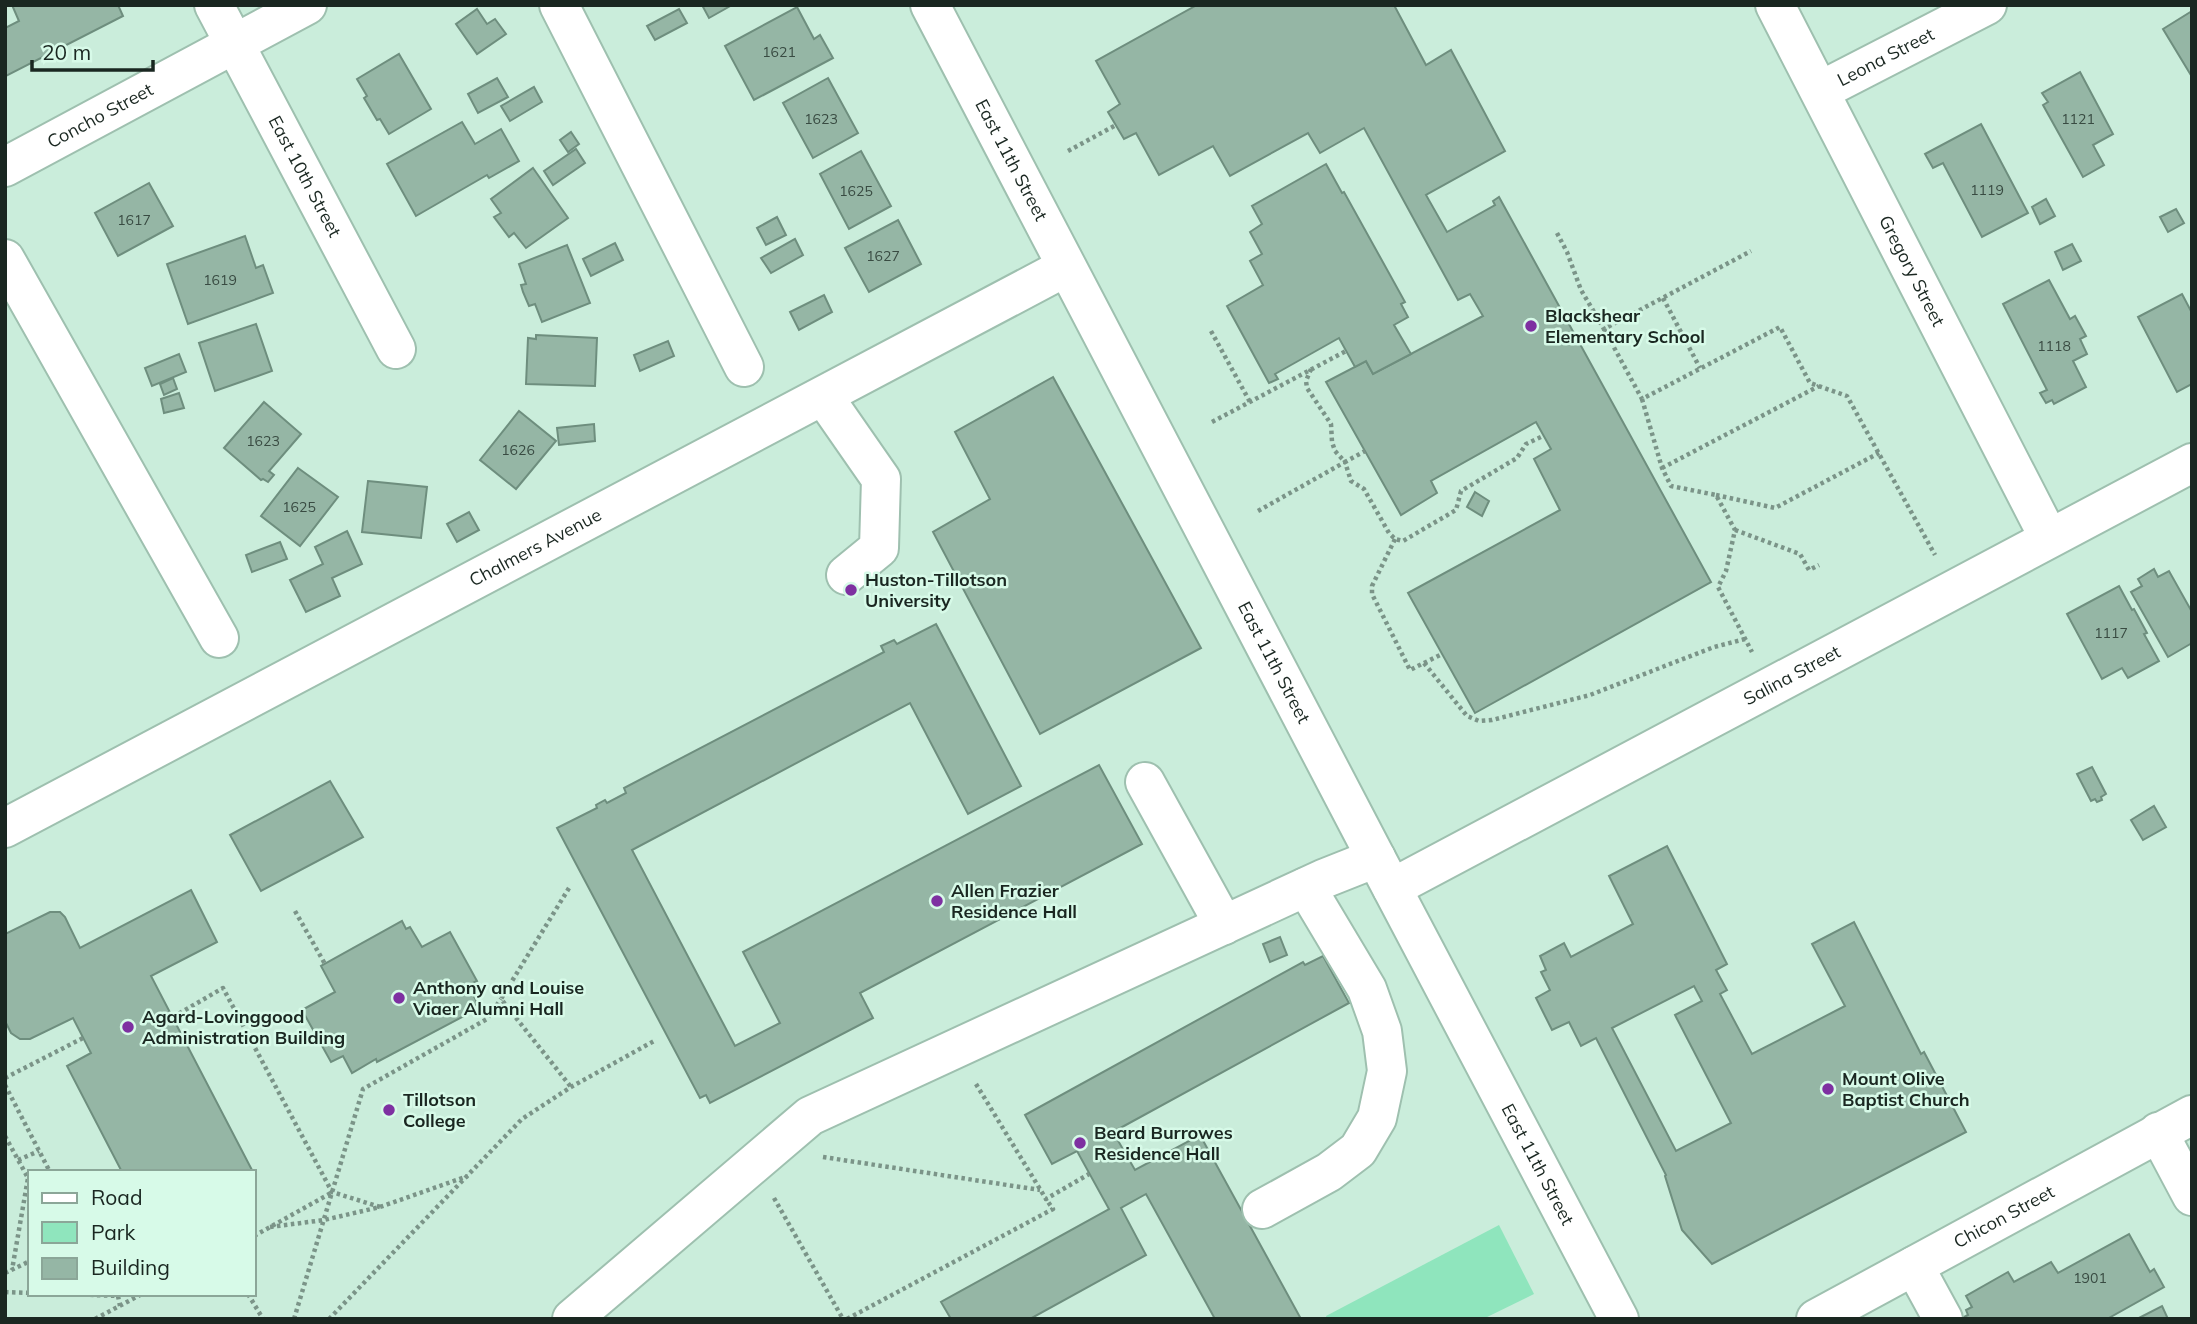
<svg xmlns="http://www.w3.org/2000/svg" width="2197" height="1324" font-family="Mulish,sans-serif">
  <rect width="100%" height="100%" fill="#caeddb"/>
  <!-- green -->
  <polygon fill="#8fe5bd" points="1499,1225 1534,1294 1483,1319 1327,1319 1326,1316"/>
  <!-- building -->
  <g fill="#95b6a5" stroke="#6e8e7e" stroke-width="2" fill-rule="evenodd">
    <polygon points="12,5 118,5 123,16 6,76 5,28 19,21"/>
    <polygon points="702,5 732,5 709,18"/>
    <polygon points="1197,5 1394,5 1426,65 1451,50 1505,151 1426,195 1447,232 1495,205 1493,201 1499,197 1711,582 1475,713 1408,593 1560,510 1534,459 1551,449 1536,422 1431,481 1437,493 1401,515 1326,382 1366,361 1373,374 1483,316 1470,294 1458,300 1364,128 1320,153 1308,133 1230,176 1213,146 1159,175 1136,133 1124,139 1108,112 1120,104 1096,61"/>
    <polygon points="797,7 814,39 820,35 833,58 754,100 725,46"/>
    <polygon points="477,9 487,24 495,19 506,34 477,54 456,24"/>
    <polygon points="679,9 687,23 655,40 647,26"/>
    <polygon points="2192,11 2192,77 2163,29"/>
    <polygon points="399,54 431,109 389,134 380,119 377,120 364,98 367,96 357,79"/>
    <polygon points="2080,72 2113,134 2093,145 2104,165 2083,177 2043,105 2048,102 2042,93"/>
    <polygon points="497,78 508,97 478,113 468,94"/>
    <polygon points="828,78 858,133 813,158 783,103"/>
    <polygon points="534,87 542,102 510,121 501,106"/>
    <polygon points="462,122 475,144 501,129 519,161 489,178 487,175 416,216 387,164"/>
    <polygon points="1981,124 2028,213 1982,237 1943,163 1933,168 1925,154"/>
    <polygon points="571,132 579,144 568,152 560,140"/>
    <polygon points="576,149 585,163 553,185 544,171"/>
    <polygon points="861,151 891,206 849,229 820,174"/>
    <polygon points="1326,164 1342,193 1344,192 1405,302 1401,304 1408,317 1394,325 1411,354 1373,374 1366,361 1355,367 1339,338 1275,374 1278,379 1269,383 1227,306 1263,285 1250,261 1262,254 1250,232 1262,224 1252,206"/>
    <polygon points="533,168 568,218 526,248 514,233 509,237 494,217 501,213 491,199"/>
    <polygon points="149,183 173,226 118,256 95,213"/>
    <polygon points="2046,199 2055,216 2040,224 2032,207"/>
    <polygon points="2176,209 2184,223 2168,232 2160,217"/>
    <polygon points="777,217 786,235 766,245 757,228"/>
    <polygon points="898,220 921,264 869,292 845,248"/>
    <polygon points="245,236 256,268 263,265 273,293 188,324 167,264"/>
    <polygon points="795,239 803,255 771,273 761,258"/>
    <polygon points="615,243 623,260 591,276 583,259"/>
    <polygon points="2072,244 2081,261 2063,270 2055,252"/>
    <polygon points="567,245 590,303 542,322 535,304 529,306 523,292 521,285 526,284 519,264"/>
    <polygon points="2049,280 2070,319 2075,316 2086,336 2080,339 2087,354 2073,361 2086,387 2054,404 2052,400 2046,403 2040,393 2047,390 2003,304"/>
    <polygon points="2182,294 2192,313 2192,384 2177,392 2138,317"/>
    <polygon points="824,295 832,312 799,330 790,312"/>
    <polygon points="256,324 272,371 215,391 199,343"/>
    <polygon points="536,335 597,338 595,386 526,384 528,338 536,339"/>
    <polygon points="668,341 674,356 640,371 634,355"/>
    <polygon points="179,354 186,372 152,386 145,368"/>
    <polygon points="1053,377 1201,648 1040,734 933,532 990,499 955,432"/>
    <polygon points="173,378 177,389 164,395 160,384"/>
    <polygon points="179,393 184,408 164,413 161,399"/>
    <polygon points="264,402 301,434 269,471 274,475 268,482 263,479 261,480 224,448"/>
    <polygon points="519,411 556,441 516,489 480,460"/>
    <polygon points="594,424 595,441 559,445 557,428"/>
    <polygon points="298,468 338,497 300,546 261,516"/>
    <polygon points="368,481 427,487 421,538 362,532"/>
    <polygon points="1475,492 1489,501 1482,516 1467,507"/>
    <polygon points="469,512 479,530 457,542 447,524"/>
    <polygon points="347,531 362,564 332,578 340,596 306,612 290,580 323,564 315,547"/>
    <polygon points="280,542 287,559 252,572 246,555"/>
    <polygon points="2154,569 2158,577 2169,571 2192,612 2192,643 2168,657 2131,592 2142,586 2138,579"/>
    <polygon points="2119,586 2132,610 2134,609 2147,633 2144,634 2159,661 2128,678 2122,668 2102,679 2067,614"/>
    <polygon points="936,624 1021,786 968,814 910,703 632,850 735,1046 780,1023 743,952 1099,765 1142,844 860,993 873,1018 710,1103 706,1095 700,1098 557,828 597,808 596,805 605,800 607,803 626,793 624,788 884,652 881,646 894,640 897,644"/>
    <polygon points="2092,767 2106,794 2101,797 2102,800 2097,802 2095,799 2091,801 2077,774"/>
    <polygon points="330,781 363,837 261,891 230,835"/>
    <polygon points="2154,806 2166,827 2143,840 2131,820"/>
    <path d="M 1667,846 L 1727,964 L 1716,970 L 1727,990 L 1720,994 L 1752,1054 L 1845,1006 L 1812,944 L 1854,922 L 1921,1054 L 1924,1052 L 1966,1132 L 1712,1264 L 1682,1230 L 1665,1176 L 1666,1175 L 1596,1038 L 1581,1046 L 1569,1022 L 1552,1030 L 1536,998 L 1550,990 L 1541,972 L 1546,970 L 1540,956 L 1564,943 L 1571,957 L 1633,924 L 1609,876 ZM 1694,986 L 1702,1001 L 1675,1015 L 1731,1123 L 1676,1151 L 1612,1028 Z"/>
    <polygon points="191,890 217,942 151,976 253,1172 122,1172 67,1066 91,1053 73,1018 30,1039 20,1039 11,1033 5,1021 5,934 50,912 60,912 65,917 80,948"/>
    <polygon points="402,921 406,929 410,927 422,947 450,932 477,981 468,985 478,1004 463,1013 464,1016 377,1062 376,1059 352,1073 343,1056 331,1062 302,1010 335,992 321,966"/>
    <polygon points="1280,937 1287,955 1270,962 1263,944"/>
    <polygon points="1323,956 1349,1003 1113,1132 1135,1170 1200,1135 1301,1319 1215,1319 1146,1194 1121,1208 1146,1255 1030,1319 951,1319 941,1302 1109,1209 1077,1151 1052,1164 1025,1115 1303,962 1305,965"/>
    <polygon points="2129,1234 2150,1272 2154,1269 2164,1287 2107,1319 1960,1319 1968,1315 1966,1310 1972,1307 1966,1296 2008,1272 2014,1282 2051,1262 2058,1273"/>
    <polygon points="2162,1306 2168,1319 2137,1319"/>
  </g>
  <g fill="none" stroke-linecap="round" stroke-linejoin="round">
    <!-- minor casing -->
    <g stroke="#9ec0af" stroke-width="42">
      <g id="minor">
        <path id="s1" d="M 214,5 L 396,349"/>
        <polyline points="559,5 744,367"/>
        <path id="s2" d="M 930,5 L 1376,858 L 1619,1319"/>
        <path id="s3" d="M 1775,5 L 2049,538"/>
        <path id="s4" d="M 1820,91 L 1987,5"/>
        <path id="s5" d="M 5,167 L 307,5"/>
        <polyline points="5,259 219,638"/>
        <polyline points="824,397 881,479 879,548 846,575"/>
        <polyline points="1145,782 1224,925"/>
        <path id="s6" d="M 5,828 L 1066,267"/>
        <path id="s7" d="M 1392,888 L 2192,463"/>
        <polyline points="2158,1132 2192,1196"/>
        <polyline points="1262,1209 1329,1172 1358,1150 1377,1118 1387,1071 1382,1031 1367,989 1306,887"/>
        <polyline points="1914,1266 1943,1319"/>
        <polyline points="572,1319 810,1116 1323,879 1376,858"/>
        <path id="s8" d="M 1816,1319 L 2192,1115"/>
      </g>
    </g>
    <!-- path -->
    <g stroke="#7b9488" stroke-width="4.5" stroke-dasharray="3.5 3.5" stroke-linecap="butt">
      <polyline points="1068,151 1116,125"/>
      <polyline points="1557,233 1567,252 1581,290 1604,329 1751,251"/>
      <polyline points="1663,298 1700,368"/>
      <polyline points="1604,329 1642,399 1780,327 1810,383 1847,396 1935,555"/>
      <polyline points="1211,331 1250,402"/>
      <polyline points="1311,369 1306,381 1307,388 1331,424 1332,442 1335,451 1345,462 1365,451"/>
      <polyline points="1642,399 1662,468 1671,486 1716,495 1735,530 1726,571 1718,587 1752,652"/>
      <polyline points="1212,422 1346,351"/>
      <polyline points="1662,468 1819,386"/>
      <polyline points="1716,495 1775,508 1879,453"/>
      <polyline points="1258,511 1345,462 1351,481 1364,489 1389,533 1395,539 1403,541 1456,510 1461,491 1517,458 1526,444 1543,436"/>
      <polyline points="1735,530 1800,554 1809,570 1819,565"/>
      <polyline points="1395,539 1372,586 1372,594 1410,670 1424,663 1467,716 1479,721 1492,720 1590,695 1714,647 1745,639"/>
      <polyline points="1424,663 1442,654"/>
      <polyline points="569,888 501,999 571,1087"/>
      <polyline points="295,911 325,964"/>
      <polyline points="173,1017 223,988 332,1192 380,1207"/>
      <polyline points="5,1078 83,1038"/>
      <polyline points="976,1084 1046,1199 1089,1174"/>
      <polyline points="5,1085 50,1172"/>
      <polyline points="5,1136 28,1178 12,1270"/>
      <polyline points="823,1157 1040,1190"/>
      <polyline points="18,1160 39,1151"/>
      <polyline points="774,1198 843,1319"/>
      <polyline points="270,1227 324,1220 380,1207 468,1176"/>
      <polyline points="254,1236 331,1193"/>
      <polyline points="5,1273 30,1261"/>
      <polyline points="5,1292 30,1293"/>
      <polyline points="69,1294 118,1296 120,1306"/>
      <polyline points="248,1294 263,1319"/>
      <polyline points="95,1319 142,1294"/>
      <polyline points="294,1319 363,1089 487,1019 501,999"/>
      <polyline points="329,1319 522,1119 571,1087 654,1041"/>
      <polyline points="847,1319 1053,1209 1046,1199"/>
    </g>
    <!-- minor -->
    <use href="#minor" stroke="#fff" stroke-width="38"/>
  </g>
  <!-- markers -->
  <g fill="#7e30a1" stroke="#d7fae8" stroke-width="2.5">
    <circle cx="1531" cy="326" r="7"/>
    <circle cx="851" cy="590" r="7"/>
    <circle cx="937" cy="901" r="7"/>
    <circle cx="399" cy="998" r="7"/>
    <circle cx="128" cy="1027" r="7"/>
    <circle cx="1828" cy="1089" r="7"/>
    <circle cx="389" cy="1110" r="7"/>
    <circle cx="1080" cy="1143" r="7"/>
  </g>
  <g text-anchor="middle" stroke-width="5" stroke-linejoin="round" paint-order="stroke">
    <!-- number labels -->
    <g font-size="14" fill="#394b42">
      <text x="779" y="57">1621</text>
      <text x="821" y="124">1623</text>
      <text x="2078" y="124">1121</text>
      <text x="1987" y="195">1119</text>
      <text x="856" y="196">1625</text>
      <text x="134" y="225">1617</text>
      <text x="883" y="261">1627</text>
      <text x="220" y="285">1619</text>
      <text x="2054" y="351">1118</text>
      <text x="263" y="446">1623</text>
      <text x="518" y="455">1626</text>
      <text x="299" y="512">1625</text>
      <text x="2111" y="638">1117</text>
      <text x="2090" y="1283">1901</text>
    </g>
    <!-- street labels -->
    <g font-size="18" fill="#1a2721" stroke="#d7fae8">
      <text dy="6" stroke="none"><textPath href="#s4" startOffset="74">Leona Street</textPath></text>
      <text dy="6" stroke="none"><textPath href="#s5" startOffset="108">Concho Street</textPath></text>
      <text dy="6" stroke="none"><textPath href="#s2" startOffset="175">East 11th Street</textPath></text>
      <text dy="6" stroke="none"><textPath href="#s1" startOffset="194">East 10th Street</textPath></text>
      <text dy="6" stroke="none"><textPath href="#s3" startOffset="299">Gregory Street</textPath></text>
      <text dy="6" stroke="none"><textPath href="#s6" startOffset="600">Chalmers Avenue</textPath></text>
      <text dy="6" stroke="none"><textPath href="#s2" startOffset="742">East 11th Street</textPath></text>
      <text dy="6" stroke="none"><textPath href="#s7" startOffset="453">Salina Street</textPath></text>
      <text dy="6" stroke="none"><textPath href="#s2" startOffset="1309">East 11th Street</textPath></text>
      <text dy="6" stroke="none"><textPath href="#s8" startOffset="214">Chicon Street</textPath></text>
    </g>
    <!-- poi labels -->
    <g font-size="18" font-weight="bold" fill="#1a2721" stroke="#d7fae8" text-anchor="start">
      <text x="1545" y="322">Blackshear<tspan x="1545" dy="21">Elementary School</tspan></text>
      <text x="865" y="586">Huston-Tillotson<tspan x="865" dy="21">University</tspan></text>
      <text x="951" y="897">Allen Frazier<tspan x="951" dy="21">Residence Hall</tspan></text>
      <text x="413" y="994">Anthony and Louise<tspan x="413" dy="21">Viaer Alumni Hall</tspan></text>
      <text x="142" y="1023">Agard-Lovinggood<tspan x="142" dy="21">Administration Building</tspan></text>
      <text x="1842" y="1085">Mount Olive<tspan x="1842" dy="21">Baptist Church</tspan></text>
      <text x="403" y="1106">Tillotson<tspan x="403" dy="21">College</tspan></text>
      <text x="1094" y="1139">Beard Burrowes<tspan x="1094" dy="21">Residence Hall</tspan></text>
    </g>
  </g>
  <!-- border -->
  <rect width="2197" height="1324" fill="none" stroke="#1a2721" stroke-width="14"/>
  <!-- legend -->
  <rect x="28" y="1170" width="228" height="126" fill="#d7fae8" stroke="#8ba698" stroke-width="2"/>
  <rect x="42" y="1193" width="35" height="10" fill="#ffffff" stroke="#8ba698" stroke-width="2"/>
  <text x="91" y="1205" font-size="21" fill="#1a2721">Road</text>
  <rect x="42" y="1222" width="35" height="21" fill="#8fe5bd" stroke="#8ba698" stroke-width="2"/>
  <text x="91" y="1240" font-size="21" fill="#1a2721">Park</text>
  <rect x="42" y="1258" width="35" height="21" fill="#95b6a5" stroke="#8ba698" stroke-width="2"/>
  <text x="91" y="1275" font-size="21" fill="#1a2721">Building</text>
  <!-- scale -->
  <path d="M32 60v10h121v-10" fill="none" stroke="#1a2721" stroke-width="3.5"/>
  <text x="42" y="60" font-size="21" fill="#1a2721" stroke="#d7fae8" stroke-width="5" paint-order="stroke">20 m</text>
</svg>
